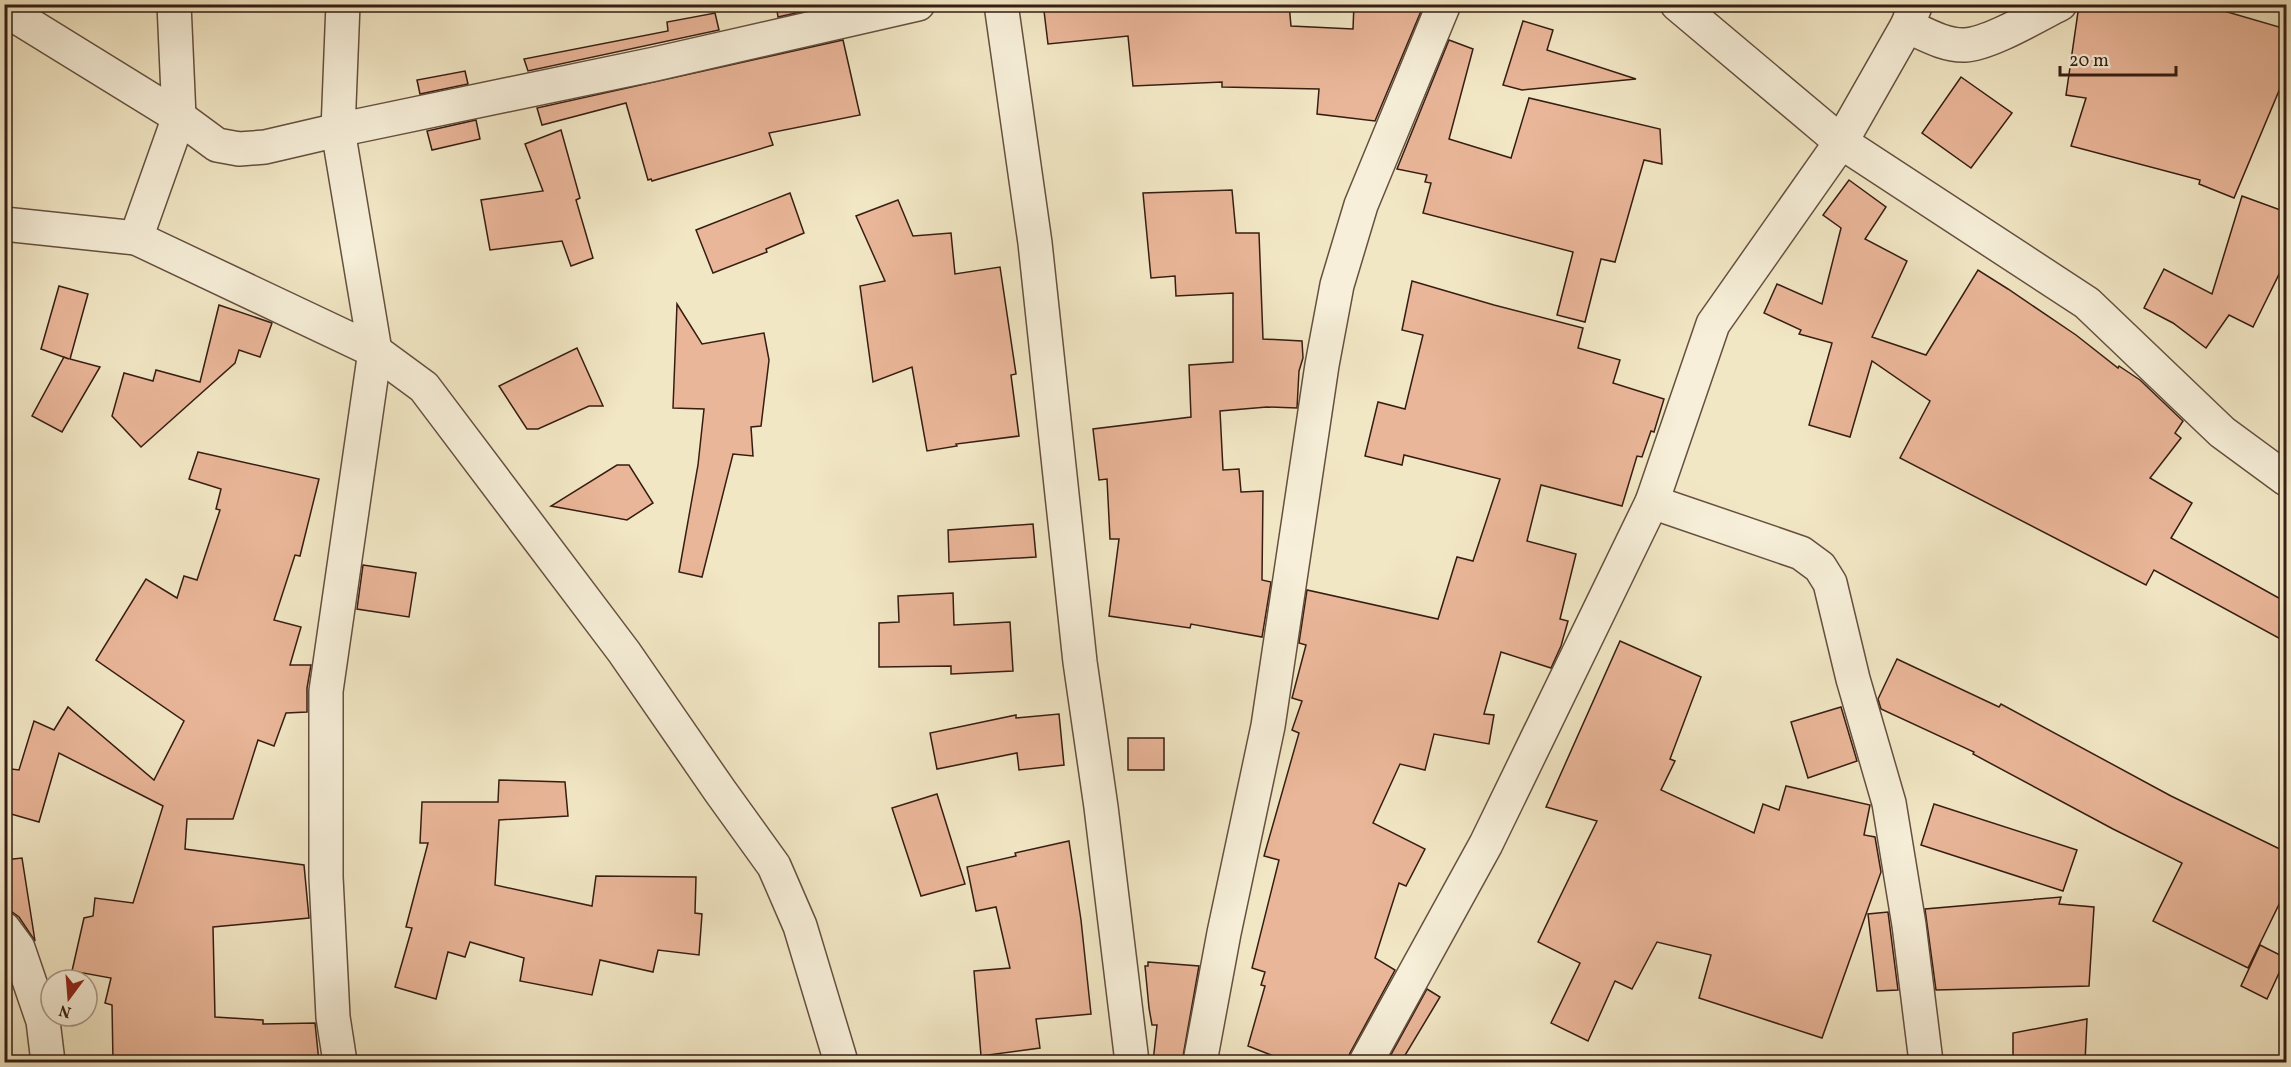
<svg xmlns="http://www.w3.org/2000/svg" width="2291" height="1067" font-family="Vollkorn,serif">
  <rect width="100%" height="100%" fill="#f2e7c5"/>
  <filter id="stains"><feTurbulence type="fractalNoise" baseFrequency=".00333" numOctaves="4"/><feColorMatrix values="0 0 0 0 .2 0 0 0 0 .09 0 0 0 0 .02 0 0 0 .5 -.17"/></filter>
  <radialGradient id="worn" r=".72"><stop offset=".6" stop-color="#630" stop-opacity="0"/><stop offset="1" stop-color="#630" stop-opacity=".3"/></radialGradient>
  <!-- building -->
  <g fill="#eab699" stroke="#361d12" stroke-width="1.5">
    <polygon points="776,4 813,4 814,9 778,17"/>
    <polygon points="1102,4 1289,4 1291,26 1353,29 1354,4 1424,4 1375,121 1317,114 1319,89 1222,87 1222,82 1133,86 1128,36 1048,44 1044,11"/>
    <polygon points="2095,4 2200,4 2286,29 2286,74 2234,198 2199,184 2200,180 2071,146 2086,98 2066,95 2078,12"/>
    <polygon points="715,13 719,30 528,71 524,59 668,31 667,22"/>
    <polygon points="1523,21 1553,30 1547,50 1636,79 1522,90 1503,85"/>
    <polygon points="843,40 860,115 769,133 773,145 652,181 651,179 648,180 626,103 542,125 537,108"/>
    <polygon points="1449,40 1473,49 1449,139 1511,158 1529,98 1660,129 1662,164 1644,160 1615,262 1601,259 1585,322 1557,315 1573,252 1423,213 1431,183 1425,182 1427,175 1397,169"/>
    <polygon points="465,71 468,84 420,94 417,80"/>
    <polygon points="1961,77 2012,113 1971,168 1922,133"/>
    <polygon points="476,120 480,139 432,150 427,131"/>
    <polygon points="561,130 580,198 576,200 593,258 571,266 562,241 490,250 481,200 543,191 525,144"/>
    <polygon points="1849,180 1886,207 1865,239 1907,261 1872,337 1926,355 1978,270 2008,289 2076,335 2118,368 2119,366 2140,380 2183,421 2175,433 2181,438 2150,478 2192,503 2171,538 2286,602 2286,642 2154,570 2146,585 1900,458 1930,401 1872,361 1850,437 1809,425 1832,343 1799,334 1801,330 1764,313 1777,284 1822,304 1841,228 1823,215"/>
    <polygon points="1232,190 1236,233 1259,233 1263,339 1302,341 1303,358 1299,371 1297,408 1267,407 1220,411 1223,470 1239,469 1241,492 1263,491 1262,580 1271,582 1262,637 1191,624 1190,628 1109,616 1119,539 1110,539 1107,479 1099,480 1093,429 1191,417 1189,365 1233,362 1233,293 1176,296 1175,276 1151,278 1143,193"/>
    <polygon points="790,193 804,233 766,249 767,252 713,273 696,230"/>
    <polygon points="2242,196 2286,212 2286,260 2253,327 2229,315 2206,348 2173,323 2144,308 2164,269 2212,294"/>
    <polygon points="898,200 913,236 951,233 955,274 1000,267 1016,374 1011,375 1019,436 956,444 957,446 927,451 912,367 873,382 860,286 885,281 856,216"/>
    <polygon points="1412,281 1494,305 1583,328 1578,348 1620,360 1613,383 1664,399 1654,432 1651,431 1642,457 1637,456 1622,506 1541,485 1527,541 1576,554 1560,619 1568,621 1561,646 1551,668 1501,652 1484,714 1494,715 1489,744 1434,734 1425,770 1400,764 1373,823 1425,849 1406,886 1399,883 1375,958 1395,970 1350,1053 1347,1062 1289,1062 1248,1046 1265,986 1261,985 1265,972 1252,968 1279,860 1264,856 1299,733 1292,730 1302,701 1292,698 1306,645 1299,643 1307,590 1438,619 1457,557 1473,561 1500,479 1404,455 1402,465 1365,456 1378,402 1405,409 1423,335 1402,330"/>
    <polygon points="59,286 88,294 70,359 100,367 62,432 32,416 64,357 69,359 41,349"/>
    <polygon points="677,304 702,344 764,333 769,360 761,426 751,427 753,456 733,454 702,577 679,572 698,465 704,409 673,408"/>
    <polygon points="219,305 272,323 260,357 239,350 235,363 141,447 112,416 124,373 153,381 156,370 200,382"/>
    <polygon points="577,348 603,406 589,406 538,429 527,429 499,386"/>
    <polygon points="198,452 319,479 300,556 295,555 274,620 301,627 290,665 311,665 307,688 307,712 286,713 274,746 258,740 233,819 187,819 185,849 304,865 309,918 213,927 215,1017 263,1020 263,1024 315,1023 319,1062 113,1062 112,1005 105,1003 111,978 72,971 84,918 93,916 95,898 133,903 163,806 59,753 39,822 4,812 4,768 19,770 34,721 54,730 68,707 154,780 184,721 96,660 146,579 177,598 184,576 197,580 220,510 216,509 221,489 189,479"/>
    <polygon points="617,465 629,465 653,503 627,520 551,506"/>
    <polygon points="1033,524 1036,557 949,562 948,530"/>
    <polygon points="363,565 416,573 409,617 357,609"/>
    <polygon points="953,593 954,625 1010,622 1013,671 951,674 951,666 879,667 879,623 899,622 898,596"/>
    <polygon points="1620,641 1701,677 1670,759 1675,761 1661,790 1754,833 1763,804 1779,810 1786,786 1870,805 1864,835 1875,837 1881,872 1822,1038 1699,998 1711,955 1657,942 1632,989 1615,981 1588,1041 1551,1023 1580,963 1538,942 1597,821 1546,807"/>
    <polygon points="1897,659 1999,707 2001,704 2171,796 2286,852 2286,890 2248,968 2153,921 2182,863 2113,829 1973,754 1974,752 1881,709 1878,699"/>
    <polygon points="1841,707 1857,761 1808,778 1791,722"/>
    <polygon points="1059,714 1064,765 1019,770 1017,753 937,769 930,733 1016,715 1016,718"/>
    <rect x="1128" y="738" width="36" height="32"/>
    <polygon points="499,780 565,782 568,816 499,820 495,885 592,906 596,876 696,877 695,913 702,914 699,955 658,950 653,972 600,960 592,995 520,981 524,958 470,942 465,957 448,952 436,999 395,987 412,928 406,927 428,843 420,843 422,802 498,802"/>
    <polygon points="937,794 965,884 921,896 892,808"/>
    <polygon points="1934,804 2077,850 2063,891 1921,845"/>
    <polygon points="1069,841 1081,920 1091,1014 1036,1019 1040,1048 981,1056 974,971 1010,968 996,907 976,911 967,867 1016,856 1015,853"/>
    <polygon points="22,858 35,941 19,917 12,912 4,911 4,860"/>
    <polygon points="2061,897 2059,904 2094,907 2089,986 1936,990 1925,909"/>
    <polygon points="1888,912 1898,990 1877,991 1868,914"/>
    <polygon points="2260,945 2286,958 2267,999 2241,986"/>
    <polygon points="1148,962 1199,966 1182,1062 1153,1062 1157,1025 1152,1025 1149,1008 1145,966 1148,966"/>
    <polygon points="1427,989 1440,997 1401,1062 1387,1062"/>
    <polygon points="2087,1019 2085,1062 2013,1062 2013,1033"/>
  </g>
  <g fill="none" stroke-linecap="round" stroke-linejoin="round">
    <!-- minor casing -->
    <g stroke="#65503f" stroke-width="36">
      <g id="minor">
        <polyline points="1001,4 1035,243 1080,662 1101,807 1132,1062"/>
        <polyline points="1677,4 1841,142 2087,303 2222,432 2286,479"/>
        <polyline points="4,9 179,117 217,145 239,149 265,147 338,130 655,64 918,4"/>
        <path d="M 1907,26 C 1925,34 1945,46 1965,45 C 1989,44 2036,16 2060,4"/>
        <polyline points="4,224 136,238 375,351 424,387 624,652 720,791 774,866 800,926 841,1062"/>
        <polyline points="136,238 179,117 174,4"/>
        <polyline points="1652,502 1801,553 1820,567 1830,583 1853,679 1889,803 1909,925 1926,1062"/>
        <polyline points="4,929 18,948 43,1021 48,1062"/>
        <polyline points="340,1062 333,1017 326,877 326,691 375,351 338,130 343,4"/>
        <polyline points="1200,1062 1224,933 1268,726 1322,365 1337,285 1361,205 1444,4"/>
        <polyline points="1366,1062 1486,844 1652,502 1713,324 1841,142 1907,26 1916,4"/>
      </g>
    </g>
    <!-- minor -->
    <use href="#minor" stroke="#f7efd9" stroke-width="33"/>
  </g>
  <!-- margin -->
  <rect width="2291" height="1067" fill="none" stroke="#f2e7c5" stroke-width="24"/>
  <rect x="6" y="6" width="2279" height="1055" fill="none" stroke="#361d12" stroke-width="3"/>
  <rect x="12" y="12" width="2267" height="1043" fill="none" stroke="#361d12" stroke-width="1.5"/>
  <!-- north arrow -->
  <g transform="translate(69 998) rotate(196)"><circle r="28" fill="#f7efd9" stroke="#aa9b89" stroke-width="1.5"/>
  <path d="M0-4.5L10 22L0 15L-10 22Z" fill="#8f2418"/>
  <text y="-9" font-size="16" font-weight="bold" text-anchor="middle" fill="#361d12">N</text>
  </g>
  <!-- scale -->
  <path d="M2060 66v9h116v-9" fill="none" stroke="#361d12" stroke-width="3"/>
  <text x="2069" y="66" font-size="18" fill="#361d12" stroke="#f7efd9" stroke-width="4.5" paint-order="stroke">20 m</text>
  <rect width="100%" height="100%" filter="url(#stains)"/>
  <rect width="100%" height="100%" fill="url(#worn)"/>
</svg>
